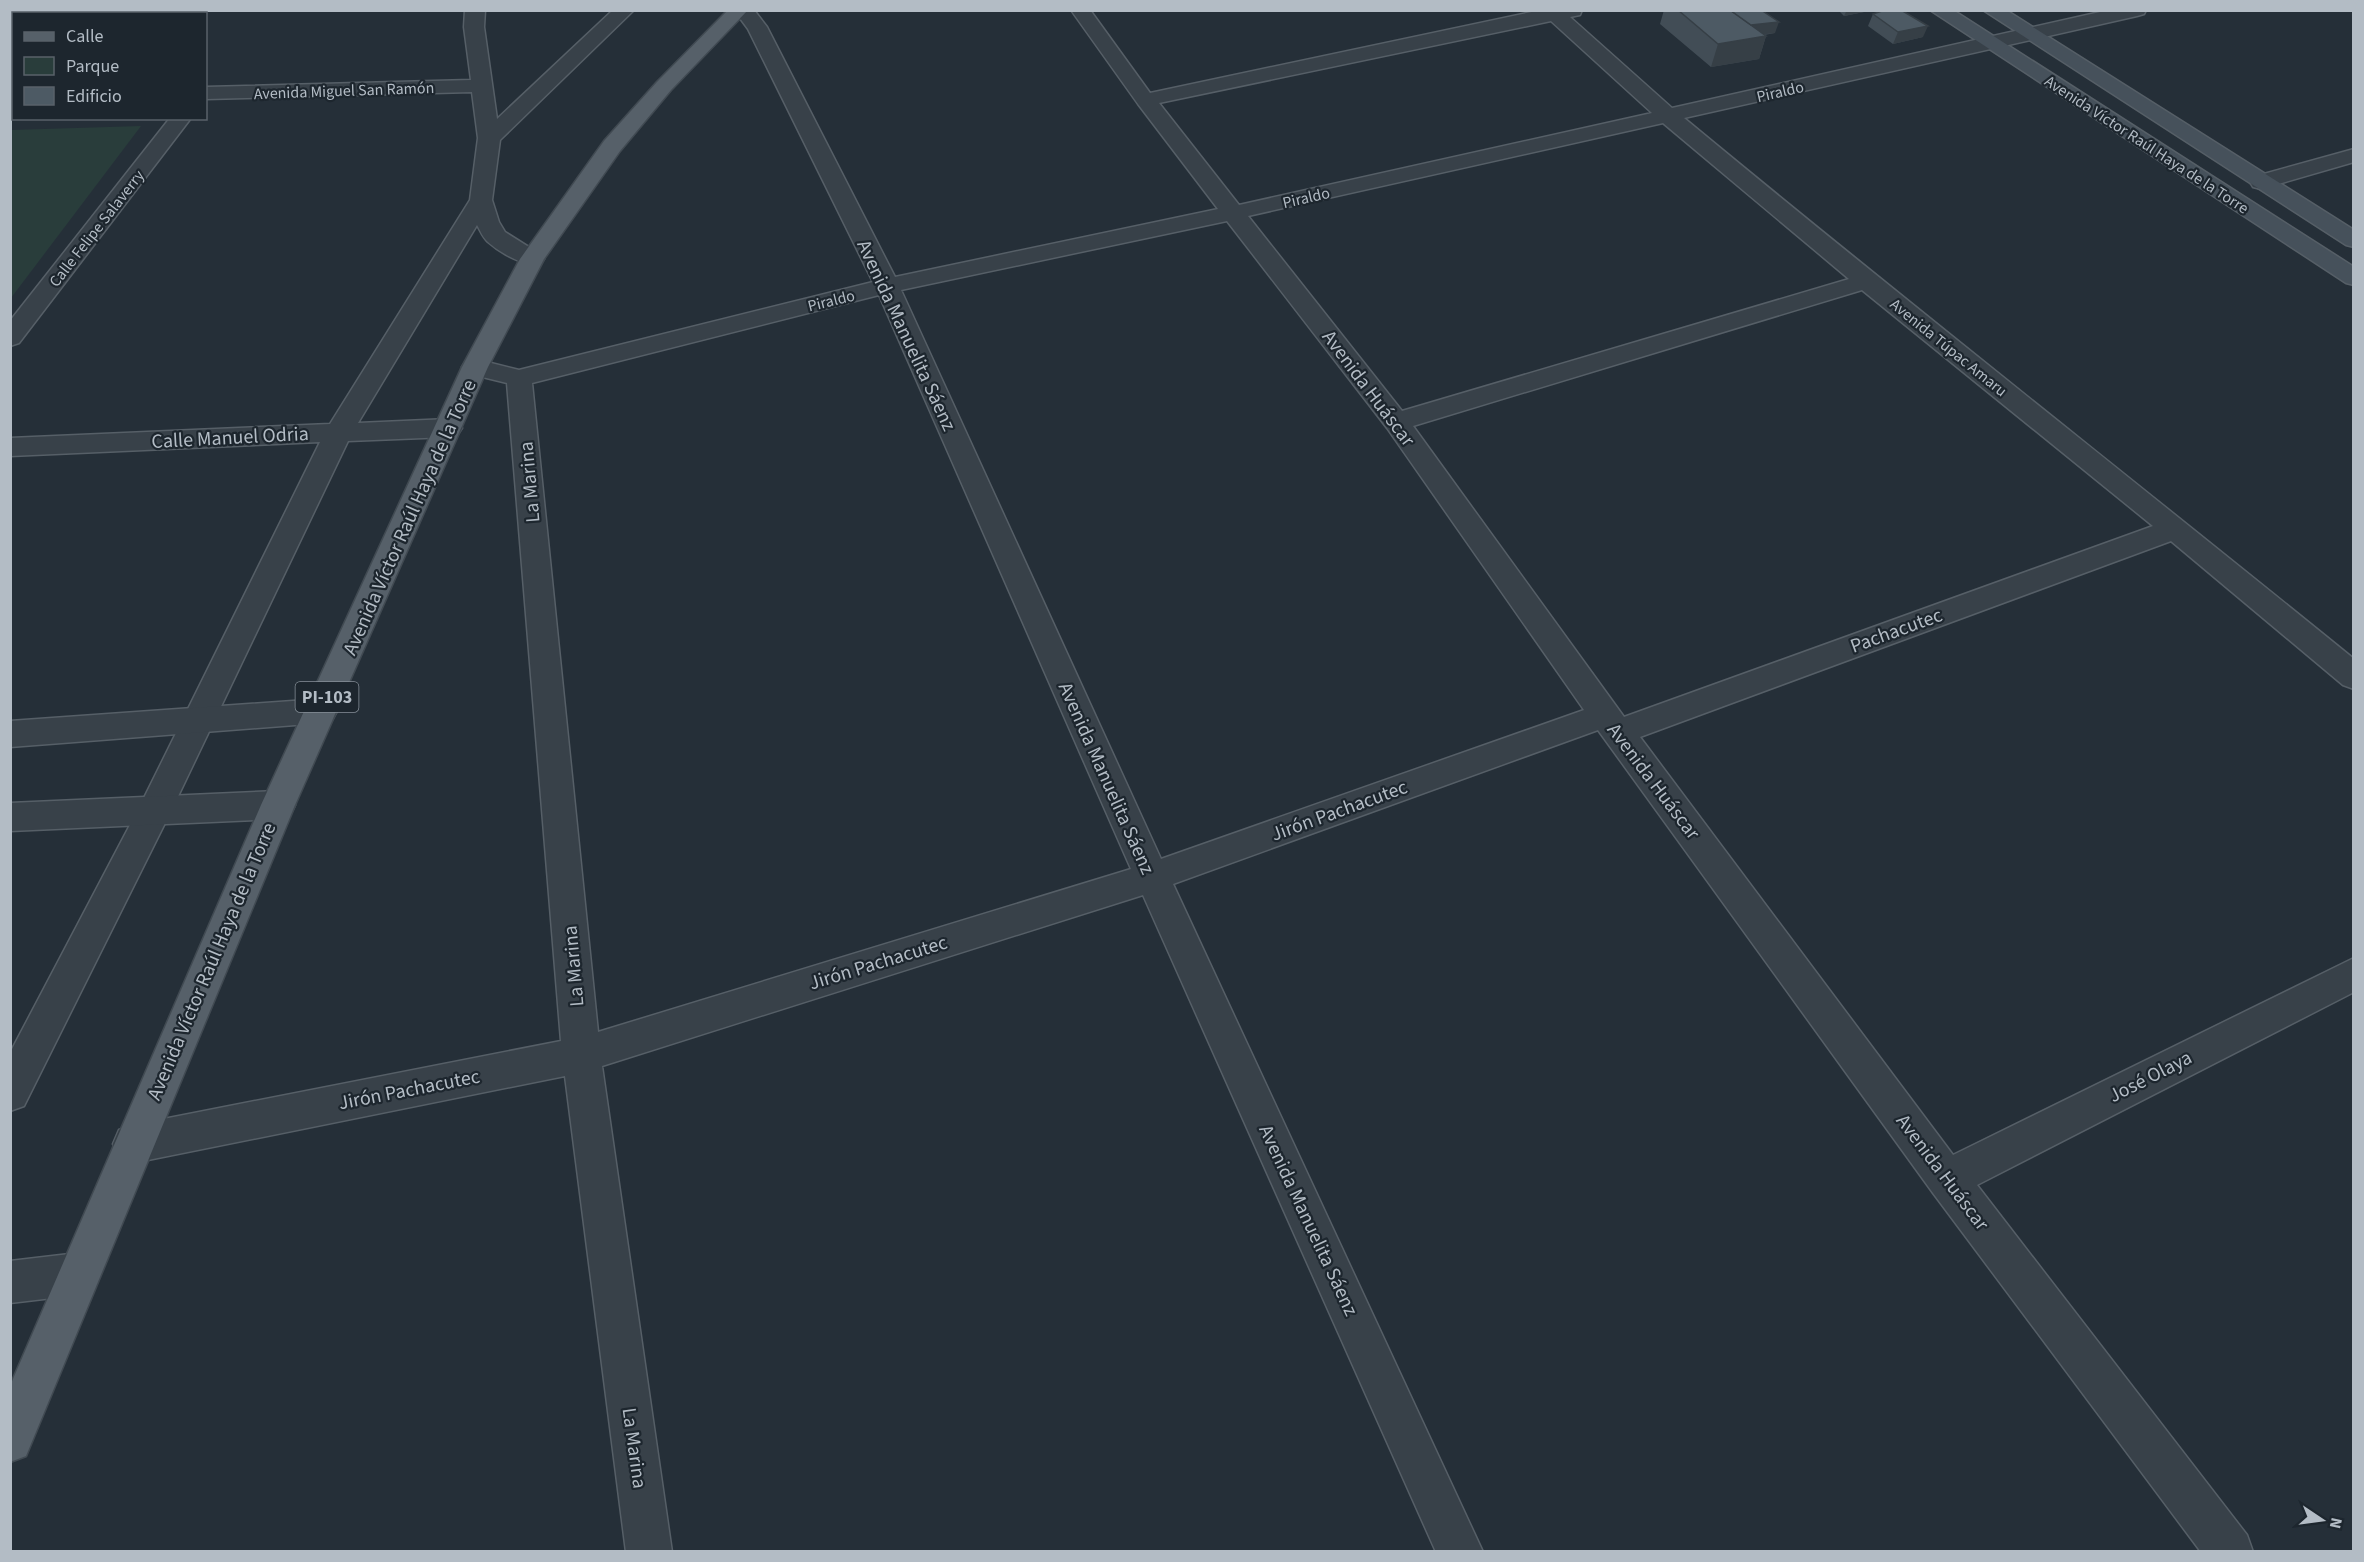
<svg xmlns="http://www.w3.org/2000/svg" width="2364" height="1562" font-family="'Source Sans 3',sans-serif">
  <rect width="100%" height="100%" fill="#252f38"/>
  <!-- green -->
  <polygon fill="#293d3b" points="141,126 11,298 11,130"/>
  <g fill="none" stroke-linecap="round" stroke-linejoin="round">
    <!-- minor casing -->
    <g stroke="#565f67" stroke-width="3">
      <g id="minor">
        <path d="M 465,10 L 485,10 L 484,27 L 497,119 L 613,10 L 634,10 L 500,140 L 492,200 L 499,222 L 505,232 L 540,254 L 544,259 L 540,264 C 526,268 499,252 488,242 C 483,238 480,230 477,225 L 358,423 L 449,419 L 458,422 L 462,428 L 458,434 L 449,437 L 348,441 L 171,811 L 24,1106 L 10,1111 L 10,1053 L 141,804 L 320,442 L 10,456 L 10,438 L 330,424 L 470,200 L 478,138 L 472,92 L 206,99 L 206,87 L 471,80 L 464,27 Z"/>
        <path d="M 734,10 L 754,10 L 767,27 L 895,277 L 1218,209 L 1138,104 L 1071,10 L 1090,10 L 1150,93 L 1541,10 L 1582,10 L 1580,15 L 1570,17 L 1672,108 L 2109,10 L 2146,10 L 2144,14 L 2137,16 L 1684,118 C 1905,301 2131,478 2354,659 L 2354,689 L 2343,685 L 2171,541 L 1640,737 L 1953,1155 L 2354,958 L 2354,992 L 1977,1185 L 2247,1535 L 2253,1552 L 2201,1552 L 1933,1193 L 1598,730 L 1173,884 L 1483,1552 L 1436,1552 L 1143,895 L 602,1066 L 672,1552 L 626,1552 L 565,1076 L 133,1163 L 119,1158 L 113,1144 L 119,1130 L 133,1125 L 561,1041 L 507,383 L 466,373 L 462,367 L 466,361 L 475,359 L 519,370 L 873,282 L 748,29 ZM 1551,21 L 1652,113 L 1239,205 L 1159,103 ZM 1663,123 L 1849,279 L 1402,411 L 1248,216 ZM 1227,221 L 1387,428 L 1584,710 L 1161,859 L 901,290 ZM 1862,290 L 2153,526 L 1624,717 L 1413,426 ZM 879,295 L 1131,869 L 598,1032 L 532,383 Z"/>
        <rect x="10" y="96" width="4" height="12"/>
        <polygon points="170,118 191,118 19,343 10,346 10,321"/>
        <polygon points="2354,149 2354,162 2261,189 2253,187 2250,182 2253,177"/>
        <polygon points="78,1253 93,1259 99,1274 93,1289 78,1295 10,1303 10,1261"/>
      </g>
    </g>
    <!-- tertiary casing -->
    <g stroke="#565f67" stroke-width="3">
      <g id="tertiary">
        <polygon points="321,699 332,702 337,711 332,720 321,723 10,747 10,721"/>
        <polygon points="278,791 290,795 295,805 290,815 278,819 10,831 10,803"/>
      </g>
    </g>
    <!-- secondary casing -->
    <g stroke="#565f67" stroke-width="3">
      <g id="secondary">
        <polygon points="1930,10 1953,10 2354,267 2354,285 2346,283"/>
        <polygon points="1983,10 2006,10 2354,230 2354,247 2346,245"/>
      </g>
    </g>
    <!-- primary casing -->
    <g stroke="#414a52" stroke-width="3">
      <polygon id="primary" points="728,10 748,10 671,90 620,151 544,259 488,367 295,805 26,1456 10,1462 10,1386 261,805 462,367 520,259 604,141 657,82"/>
    </g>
    <!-- minor -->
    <use href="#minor" fill="#384149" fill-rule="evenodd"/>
    <!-- tertiary -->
    <use href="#tertiary" fill="#384149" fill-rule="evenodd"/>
    <!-- secondary -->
    <use href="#secondary" fill="#46515b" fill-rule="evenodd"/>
    <!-- primary -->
    <use href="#primary" fill="#566069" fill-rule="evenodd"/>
  </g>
  <!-- wall -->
  <g fill="#424d56">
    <polygon points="1664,10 1761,10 1775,33 1764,35 1766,36 1759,59 1711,67 1660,24"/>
    <polygon points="1838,10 1874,10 1844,16"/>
    <polygon points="1873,14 1923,37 1893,44 1868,26"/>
  </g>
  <!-- shaded-wall -->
  <g fill="#363f46">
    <polygon points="1847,10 1874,10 1844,16"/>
    <polygon points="1779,22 1775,33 1730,38 1734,27"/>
    <polygon points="1928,26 1923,37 1893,44 1898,32"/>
    <polygon points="1766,36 1759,59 1711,67 1718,44"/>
  </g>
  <!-- building -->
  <g fill="#4d5a64" stroke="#363f46" stroke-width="1.5">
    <polygon points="1678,10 1730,10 1766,36 1718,44"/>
    <polygon points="1730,10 1761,10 1779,22 1751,25"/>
    <polygon points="1885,10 1901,10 1928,26 1898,32 1873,14"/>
  </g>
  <g text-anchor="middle" stroke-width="4.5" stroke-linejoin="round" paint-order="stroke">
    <!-- far-street labels -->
    <g font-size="16" fill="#b3bcc5" stroke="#1d262e">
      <text transform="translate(344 90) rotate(-2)" y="6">Avenida Miguel San Ramón</text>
      <text transform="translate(1780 91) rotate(-13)" y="6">Piraldo</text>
      <text transform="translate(2147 144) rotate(33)" y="6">Avenida Víctor Raúl Haya de la Torre</text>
      <text transform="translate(1306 197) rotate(-13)" y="6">Piraldo</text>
      <text transform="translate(96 228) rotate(-52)" y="6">Calle Felipe Salaverry</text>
      <text transform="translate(831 300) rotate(-14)" y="6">Piraldo</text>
      <text transform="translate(1949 347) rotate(39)" y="6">Avenida Túpac Amaru</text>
    </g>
    <!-- shield labels -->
    <rect fill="#1d262e" stroke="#868f98" stroke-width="1.5" x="295.5" y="682" width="63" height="30" rx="4.5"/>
    <g font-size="18" font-weight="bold" fill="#b3bcc5">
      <text x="327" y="703">PI-103</text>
    </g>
    <!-- street labels -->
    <g font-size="20" fill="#b3bcc5" stroke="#1d262e">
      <text transform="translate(907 335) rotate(65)" y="7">Avenida Manuelita Sáenz</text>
      <text transform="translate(1369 388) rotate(53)" y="7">Avenida Huáscar</text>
      <text transform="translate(230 437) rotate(-3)" y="7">Calle Manuel Odria</text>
      <text transform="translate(529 482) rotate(-95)" y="7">La Marina</text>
      <text transform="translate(409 517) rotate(-66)" y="7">Avenida Víctor Raúl Haya de la Torre</text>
      <text transform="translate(1896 630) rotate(-20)" y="7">Pachacutec</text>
      <text transform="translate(1107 778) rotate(66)" y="7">Avenida Manuelita Sáenz</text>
      <text transform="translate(1654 781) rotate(53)" y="7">Avenida Huáscar</text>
      <text transform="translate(1339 810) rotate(-20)" y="7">Jirón Pachacutec</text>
      <text transform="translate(211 961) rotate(-67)" y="7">Avenida Víctor Raúl Haya de la Torre</text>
      <text transform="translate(878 962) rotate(-17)" y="7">Jirón Pachacutec</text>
      <text transform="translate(573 966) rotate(-95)" y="7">La Marina</text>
      <text transform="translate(2150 1076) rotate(-27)" y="7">José Olaya</text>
      <text transform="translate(409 1089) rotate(-11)" y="7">Jirón Pachacutec</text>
      <text transform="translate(1943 1172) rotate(53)" y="7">Avenida Huáscar</text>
      <text transform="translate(1309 1220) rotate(65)" y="7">Avenida Manuelita Sáenz</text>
      <text transform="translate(635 1448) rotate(82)" y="7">La Marina</text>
    </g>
  </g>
  <!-- border -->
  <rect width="2364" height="1562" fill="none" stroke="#b3bcc5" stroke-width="24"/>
  <!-- legend -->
  <rect x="12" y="12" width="195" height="108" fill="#1d262e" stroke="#59626a" stroke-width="1.5"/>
  <rect x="24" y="32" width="30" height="9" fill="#566069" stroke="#59626a" stroke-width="1.5"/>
  <text x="66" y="42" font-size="18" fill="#b3bcc5">Calle</text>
  <rect x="24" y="57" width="30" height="18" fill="#293d3b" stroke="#59626a" stroke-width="1.5"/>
  <text x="66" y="72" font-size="18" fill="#b3bcc5">Parque</text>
  <rect x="24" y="87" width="30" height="18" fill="#4d5a64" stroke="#59626a" stroke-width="1.5"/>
  <text x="66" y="102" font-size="18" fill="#b3bcc5">Edificio</text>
  <!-- north arrow -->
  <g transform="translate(2322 1520) rotate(103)" stroke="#1d262e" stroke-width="4.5" paint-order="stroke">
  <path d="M0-4.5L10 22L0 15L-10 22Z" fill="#b3bcc5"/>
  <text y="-9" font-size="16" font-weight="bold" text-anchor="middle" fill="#b3bcc5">N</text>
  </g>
</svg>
